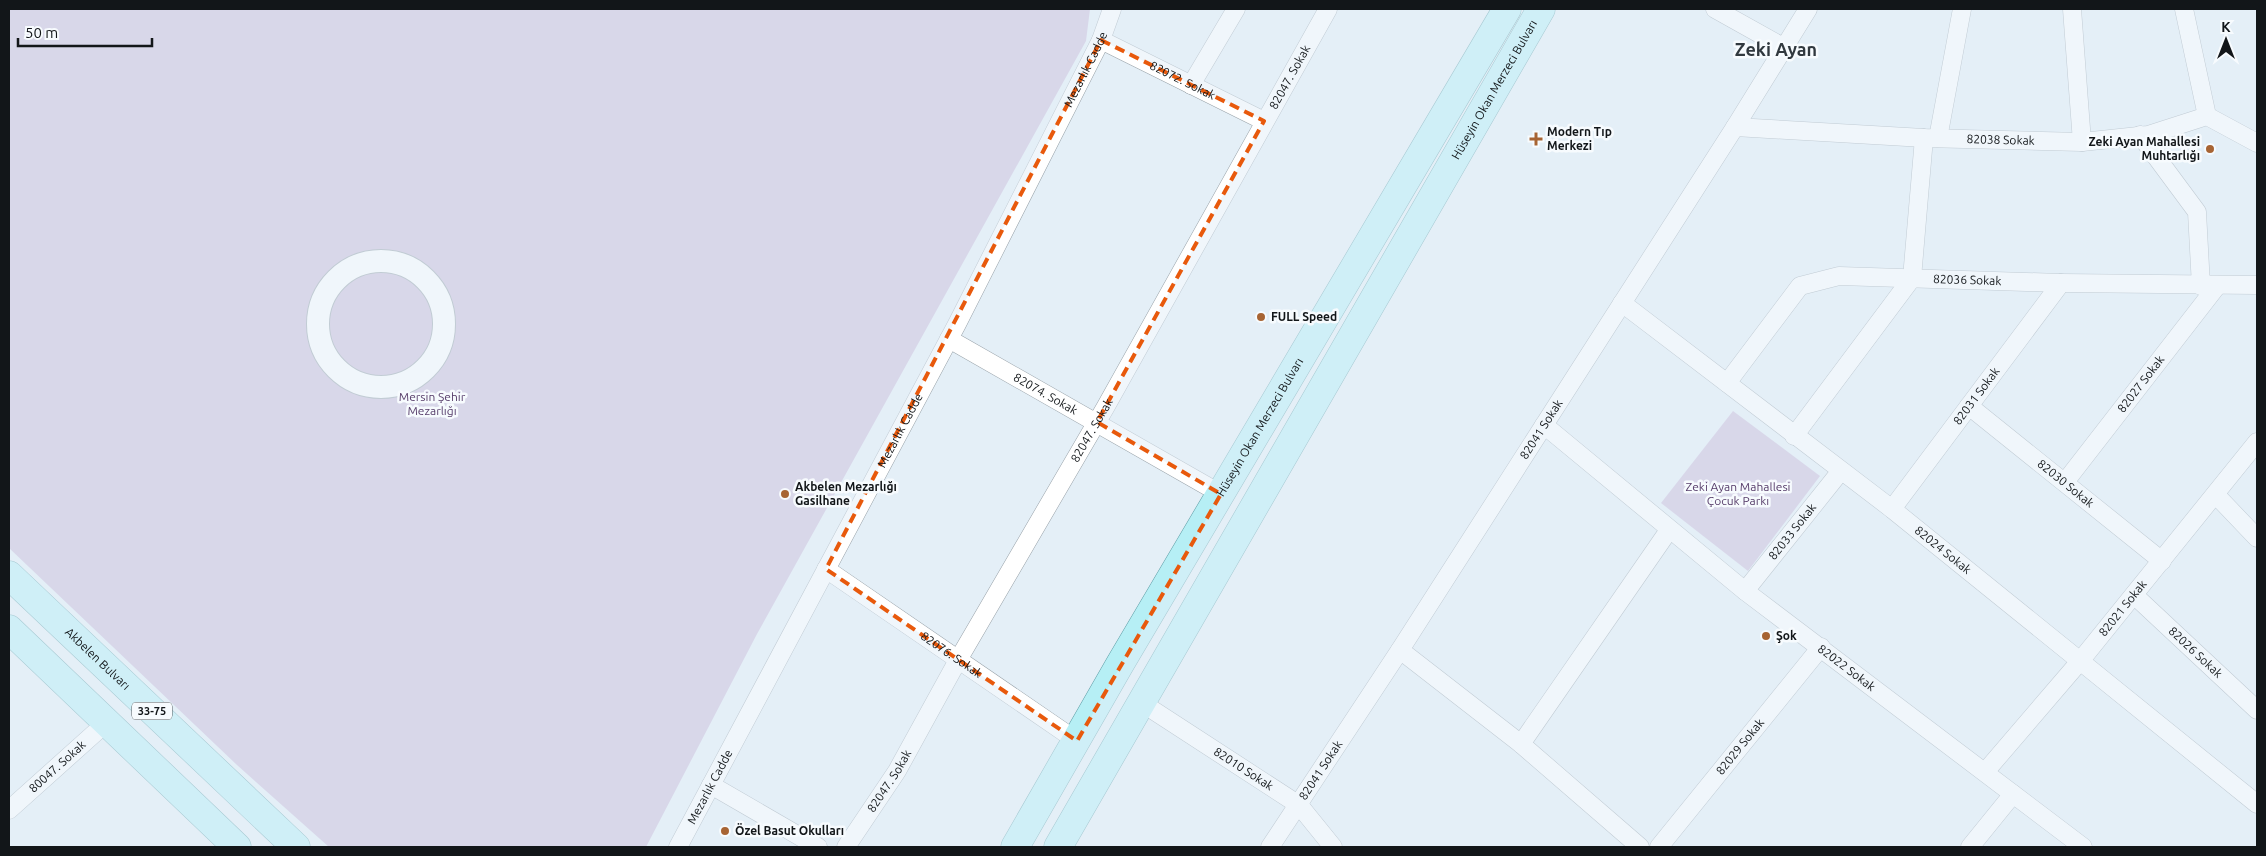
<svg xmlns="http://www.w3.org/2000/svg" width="2266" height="856" font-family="Ubuntu,sans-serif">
  <rect width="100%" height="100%" fill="#e4eff7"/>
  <!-- green -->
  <g fill="#cbbbd8">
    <polygon points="9,9 1090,9 1086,41 757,634 646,847 329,847 237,765 9,548"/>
    <polygon points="1733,411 1820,476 1748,571 1661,503"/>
  </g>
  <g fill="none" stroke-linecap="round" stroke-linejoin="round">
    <!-- minor casing -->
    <g stroke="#98a2a9" stroke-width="19">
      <g id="minor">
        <polyline points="1715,9 1783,47"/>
        <polyline points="2072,9 2082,142"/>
        <polyline points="2184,9 2207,116"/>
        <path id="s1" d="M 1101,40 L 1264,121"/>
        <polyline points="1191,85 1236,9"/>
        <path id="s2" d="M 1735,127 L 1924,138 L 2082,142 L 2148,135 L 2207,116 L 2257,143"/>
        <polyline points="2140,135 2197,212 2201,286"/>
        <polyline points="1938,138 1962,9"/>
        <path id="s3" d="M 1622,303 L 1892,509 L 2257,804"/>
        <path id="s4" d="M 949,339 L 1221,494"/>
        <path id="s5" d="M 1727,383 L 1800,286 L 1839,276 L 2061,283 L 2257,285"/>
        <path id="s6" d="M 1969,406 L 2162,561"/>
        <path id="s7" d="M 1544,425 L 1745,591 L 2083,847"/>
        <polyline points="1794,436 1912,278 1924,138"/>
        <path id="s8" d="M 2065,482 L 2217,286"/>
        <polyline points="2216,495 2257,538"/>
        <path id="s9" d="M 1892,509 L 2061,283"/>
        <path id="s10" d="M 826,569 L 1077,741"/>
        <path id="s11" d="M 1745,591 L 1840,472"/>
        <path id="s12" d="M 2134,595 L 2257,710"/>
        <polyline points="1400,650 1521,744 1640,847"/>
        <path id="s13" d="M 1142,703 L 1299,805 L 1333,847"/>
        <polyline points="1521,744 1669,530"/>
        <path id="s14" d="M 1985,772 L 2081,660 L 2257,442"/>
        <polyline points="711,785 818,847"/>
        <path id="s15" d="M 9,810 L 106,723"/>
        <path id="s16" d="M 678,847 L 957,324 L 1101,40 L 1112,9"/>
        <path id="s17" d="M 846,847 L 897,771 L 958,660 L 1105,408 L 1328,9"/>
        <path id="s18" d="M 1270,847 L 1400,650 L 1735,127 L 1808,9"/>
        <path id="s19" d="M 1659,847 L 1821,647"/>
        <polyline points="1970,847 2013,794"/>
      </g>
    </g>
    <!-- tertiary casing -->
    <g stroke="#98a2a9" stroke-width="24">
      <circle id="tertiary" cx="381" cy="324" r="63"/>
    </g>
    <!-- primary casing -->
    <g stroke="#5d9ca4" stroke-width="29">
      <g id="primary">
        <path id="s20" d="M 9,575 L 296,847"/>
        <polyline points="9,629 237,847"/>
        <path id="s21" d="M 1015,847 L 1120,664 L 1507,9"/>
        <path id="s22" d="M 1058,847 L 1541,9"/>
      </g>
    </g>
    <!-- minor -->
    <use href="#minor" stroke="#fff" stroke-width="18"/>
    <!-- tertiary -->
    <use href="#tertiary" stroke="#fff" stroke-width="22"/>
    <!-- primary -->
    <use href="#primary" stroke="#b6eff5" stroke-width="28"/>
  </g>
  <!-- marked area -->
  <path d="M0 0H2266V856H0ZM 1101,40 L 1264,121 L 1097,422 L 1221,494 L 1077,741 L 826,569 Z" fill="#e4eff7" fill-opacity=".55" fill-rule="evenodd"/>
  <path fill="none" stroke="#e8590c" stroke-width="4" stroke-dasharray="10 6" stroke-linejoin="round" d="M 1101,40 L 1264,121 L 1097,422 L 1221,494 L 1077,741 L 826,569 Z"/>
  <!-- markers -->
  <g fill="#a76433" stroke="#f7fbfe" stroke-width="2">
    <path d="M1533.5 131.5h5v5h5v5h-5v5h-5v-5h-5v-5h5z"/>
    <circle cx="2210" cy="149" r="5"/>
    <circle cx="1261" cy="317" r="5"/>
    <circle cx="785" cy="494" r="5"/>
    <circle cx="1766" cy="636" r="5"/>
    <circle cx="725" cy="831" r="5"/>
  </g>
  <g text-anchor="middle" stroke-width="5" stroke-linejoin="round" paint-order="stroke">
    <!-- shield labels -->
    <rect fill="#f7fbfe" stroke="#575b5e" stroke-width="1" x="132" y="702.5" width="40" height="17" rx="4"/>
    <g font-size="11" font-weight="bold" fill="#121619">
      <text x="152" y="715">33-75</text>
    </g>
    <!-- street labels -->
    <g font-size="12" fill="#121619" stroke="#f7fbfe">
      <text dy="4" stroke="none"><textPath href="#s16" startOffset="878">Mezarlık Cadde</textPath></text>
      <text dy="4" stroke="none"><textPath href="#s17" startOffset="889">82047. Sokak</textPath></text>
      <text dy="4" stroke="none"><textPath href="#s1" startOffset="91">82072. Sokak</textPath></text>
      <text dy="4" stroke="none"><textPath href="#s22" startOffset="874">Hüseyin Okan Merzeci Bulvarı</textPath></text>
      <text dy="4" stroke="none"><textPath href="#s2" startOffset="266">82038 Sokak</textPath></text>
      <text dy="4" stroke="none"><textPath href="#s5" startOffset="290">82036 Sokak</textPath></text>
      <text dy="4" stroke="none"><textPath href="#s8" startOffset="124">82027 Sokak</textPath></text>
      <text dy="4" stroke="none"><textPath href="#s4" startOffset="111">82074. Sokak</textPath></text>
      <text dy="4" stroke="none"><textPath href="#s9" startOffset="141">82031 Sokak</textPath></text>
      <text dy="4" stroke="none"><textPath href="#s21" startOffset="486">Hüseyin Okan Merzeci Bulvarı</textPath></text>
      <text dy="4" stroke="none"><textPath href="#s18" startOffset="498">82041 Sokak</textPath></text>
      <text dy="4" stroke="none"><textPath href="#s16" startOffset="472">Mezarlık Cadde</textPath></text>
      <text dy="4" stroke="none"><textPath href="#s17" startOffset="484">82047. Sokak</textPath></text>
      <text dy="4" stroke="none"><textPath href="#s6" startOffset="124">82030 Sokak</textPath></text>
      <text dy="4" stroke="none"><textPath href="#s11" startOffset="76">82033 Sokak</textPath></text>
      <text dy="4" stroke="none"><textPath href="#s3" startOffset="405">82024 Sokak</textPath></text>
      <text dy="4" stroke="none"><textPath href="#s14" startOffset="214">82021 Sokak</textPath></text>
      <text dy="4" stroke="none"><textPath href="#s12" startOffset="84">82026 Sokak</textPath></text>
      <text dy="4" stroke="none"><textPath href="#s10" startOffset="152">82076. Sokak</textPath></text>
      <text dy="4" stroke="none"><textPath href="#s20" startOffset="122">Akbelen Bulvarı</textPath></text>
      <text dy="4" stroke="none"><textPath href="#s7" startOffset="388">82022 Sokak</textPath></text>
      <text dy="4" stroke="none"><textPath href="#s19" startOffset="129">82029 Sokak</textPath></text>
      <text dy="4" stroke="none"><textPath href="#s15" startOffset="65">80047. Sokak</textPath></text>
      <text dy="4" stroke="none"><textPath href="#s13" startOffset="121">82010 Sokak</textPath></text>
      <text dy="4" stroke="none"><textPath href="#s18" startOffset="92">82041 Sokak</textPath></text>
      <text dy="4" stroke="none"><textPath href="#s17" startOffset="79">82047. Sokak</textPath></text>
      <text dy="4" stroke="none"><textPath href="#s16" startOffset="68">Mezarlık Cadde</textPath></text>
    </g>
    <!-- poi labels -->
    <g font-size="12" font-weight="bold" fill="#121619" stroke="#f7fbfe" text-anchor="start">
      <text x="1547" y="136">Modern Tıp<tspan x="1547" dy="14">Merkezi</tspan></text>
      <text x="2200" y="146" text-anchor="end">Zeki Ayan Mahallesi<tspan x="2200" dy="14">Muhtarlığı</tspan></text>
      <text x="1271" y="321">FULL Speed</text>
      <text x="795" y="491">Akbelen Mezarlığı<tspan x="795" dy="14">Gasilhane</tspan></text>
      <text x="1776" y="640">Şok</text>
      <text x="735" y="835">Özel Basut Okulları</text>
    </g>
    <!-- park labels -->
    <g font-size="12" fill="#563c69" stroke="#f7fbfe">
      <text x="432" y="401">Mersin Şehir<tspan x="432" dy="14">Mezarlığı</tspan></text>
      <text x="1738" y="491">Zeki Ayan Mahallesi<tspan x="1738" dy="14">Çocuk Parkı</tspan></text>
    </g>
    <!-- district labels -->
    <g font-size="18" font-weight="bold" fill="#31393f" stroke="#f7fbfe">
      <text x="1776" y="56">Zeki Ayan</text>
    </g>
  </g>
  <!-- border -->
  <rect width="2266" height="856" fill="none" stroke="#121619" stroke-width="20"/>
  <!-- north arrow -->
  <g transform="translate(2226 40)" stroke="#f7fbfe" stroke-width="4" paint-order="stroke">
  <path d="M0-4L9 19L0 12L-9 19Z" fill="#121619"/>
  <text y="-8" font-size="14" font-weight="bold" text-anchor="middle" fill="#121619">K</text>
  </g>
  <!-- scale -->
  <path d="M18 38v8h134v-8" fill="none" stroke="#121619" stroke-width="2.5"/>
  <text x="25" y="38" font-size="15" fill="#121619" stroke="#f7fbfe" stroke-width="4" paint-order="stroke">50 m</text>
</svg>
